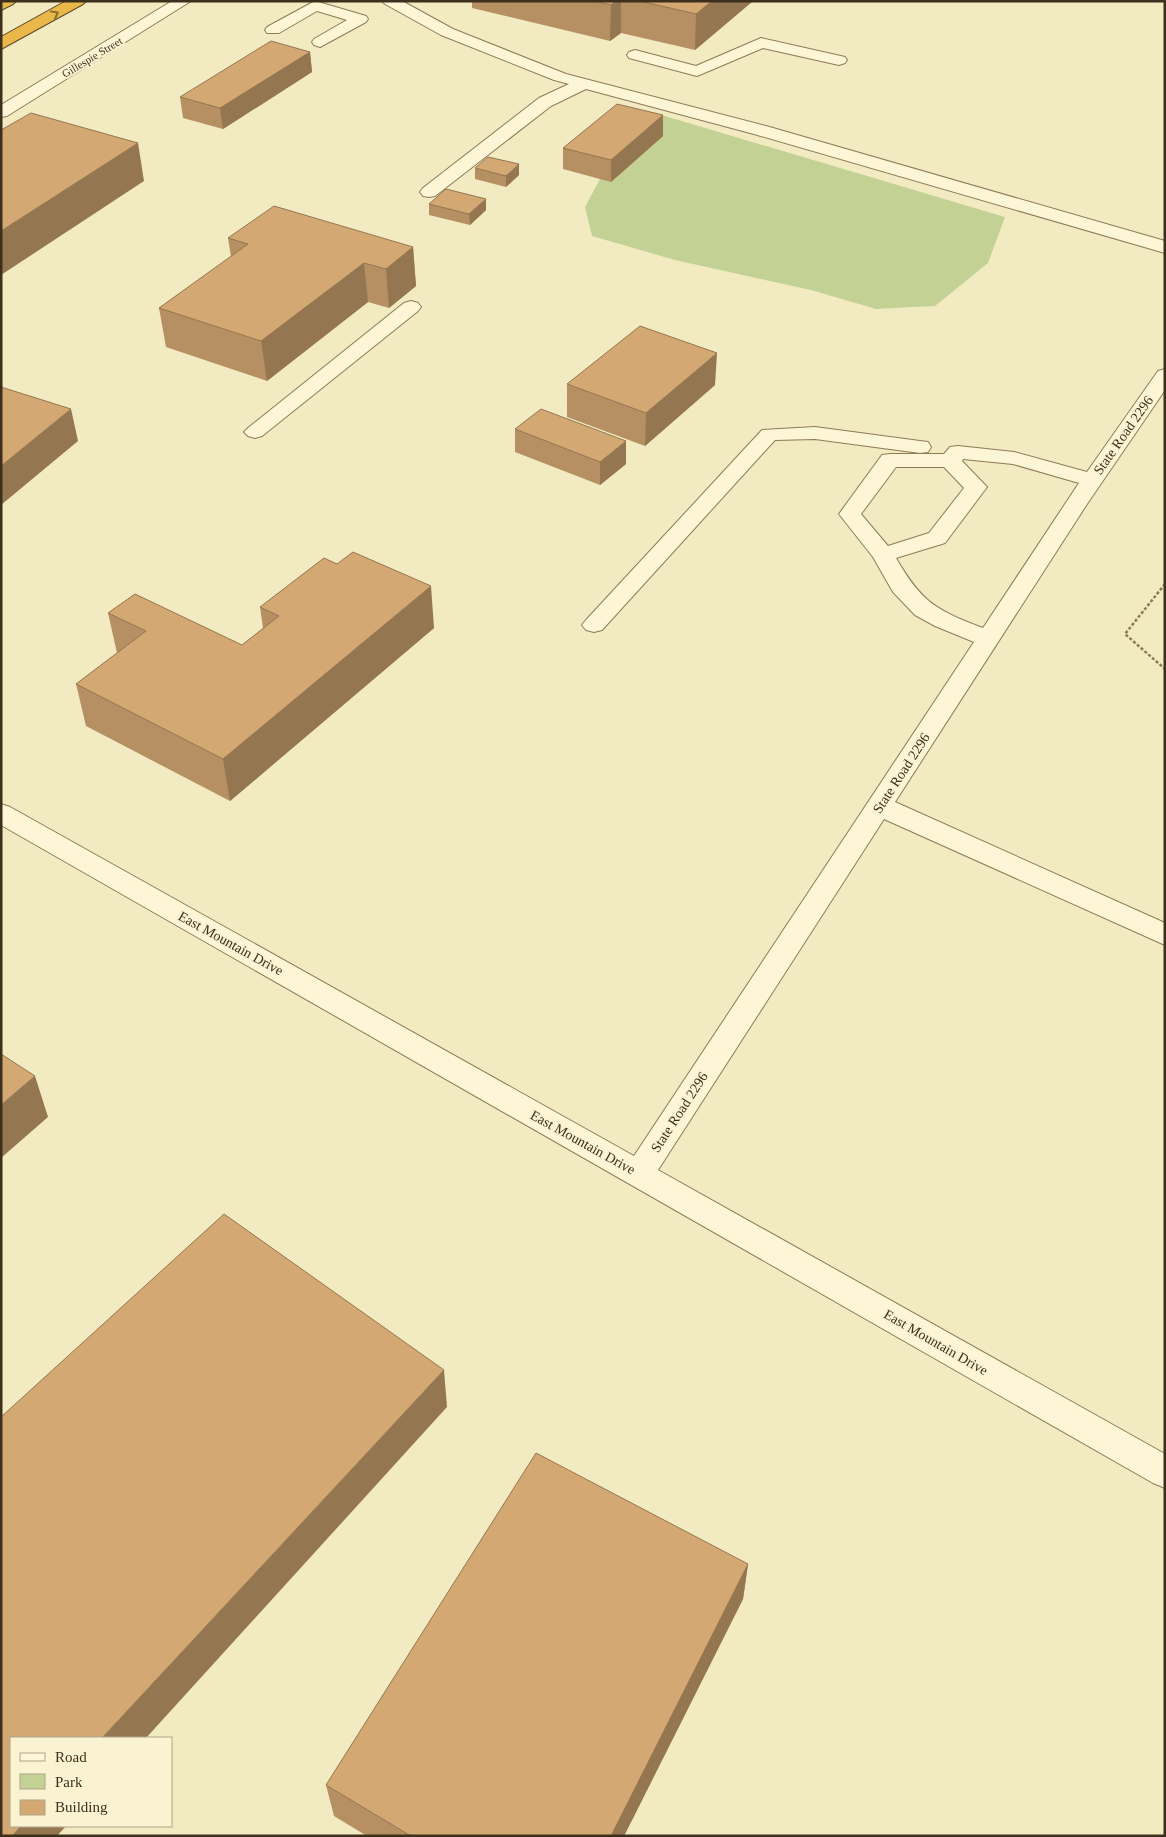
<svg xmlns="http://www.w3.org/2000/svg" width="1166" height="1837" font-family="'Times New Roman',serif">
  <rect width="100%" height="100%" fill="#f2eac1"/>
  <!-- green -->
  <polygon fill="#c3d294" points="658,114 1005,217 988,263 935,306 876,309 811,290 675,260 592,236 585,207 607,166"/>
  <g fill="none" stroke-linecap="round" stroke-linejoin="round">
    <!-- minor casing -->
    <g stroke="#8e7b56" stroke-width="2">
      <g id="minor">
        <polygon points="172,1 191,1 7,116 1,117 1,105"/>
        <polygon points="315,1 366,16 368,19 366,22 320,47 314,45 312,42 314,39 347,20 317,11 279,33 267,33 265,30 267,27"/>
        <polygon points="382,1 402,1 453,29 566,74 766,126 1165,241 1165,253 754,134 586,89 551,106 435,196 429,197 423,196 420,192 423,188 539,98 569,84 554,80 441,35 385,4"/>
        <polygon points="761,38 845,57 847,60 845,63 839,65 763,48 697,76 629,58 627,55 629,52 635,50 696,66"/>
        <polygon points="411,301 418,303 421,307 418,311 262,436 255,438 248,436 244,432 248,428 404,303"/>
        <path d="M 1165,369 L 1165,390 L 1087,504 L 895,802 L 1165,923 L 1165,945 L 884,819 L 658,1170 L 1165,1454 L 1165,1488 L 1153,1483 L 1,825 L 1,804 L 10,807 L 634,1156 L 974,642 L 935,626 L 915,615 L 893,592 L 873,557 L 839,514 L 882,455 L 890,454 L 944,454 L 950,447 L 958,446 L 1014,452 L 1087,472 L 1158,371 ZM 963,459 L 1013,464 L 1079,483 L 983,628 C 936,610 922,603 896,558 L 945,543 L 987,487 L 962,461 ZM 896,467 L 944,467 L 964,488 L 929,533 L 888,546 L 861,514 Z"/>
        <polygon points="815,427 920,441 928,442 931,447 928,452 920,453 815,439 775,440 602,630 594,632 586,630 582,625 586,620 762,430"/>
      </g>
    </g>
    <!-- highway casing -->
    <g stroke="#5b482b" stroke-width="2">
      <g id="highway">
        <polygon points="1,1 16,1 13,4 1,10"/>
        <polygon points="66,1 86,1 83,4 1,49 1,37"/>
      </g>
    </g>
    <!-- path -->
    <polyline stroke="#8e7b56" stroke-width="2.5" stroke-dasharray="3 2" stroke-linecap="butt" points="1165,584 1125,634 1165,669"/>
    <!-- minor -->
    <use href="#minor" fill="#fcf5d6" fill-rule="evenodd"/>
    <!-- highway -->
    <use href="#highway" fill="#eab849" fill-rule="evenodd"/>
  </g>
  <!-- wall -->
  <g fill="#b69063">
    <polygon points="472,1 753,1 695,50 621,33 610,41 472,8"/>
    <polygon points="310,52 312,72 223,129 183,118 180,97"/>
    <polygon points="663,136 611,182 563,169 563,148"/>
    <polygon points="475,168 519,175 506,187 475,179"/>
    <polygon points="486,199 486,210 470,225 429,215 429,204"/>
    <polygon points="228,238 413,247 416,286 389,308 368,302 267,381 166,347 159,308 231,257"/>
    <polygon points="567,384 715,385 645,446 567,417"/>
    <polygon points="515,429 626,464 600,485 515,452"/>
    <polygon points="260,607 434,628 230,801 86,726 76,684 117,653 108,613 242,645 263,628"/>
    <polygon points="748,1564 743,1599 624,1836 367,1836 334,1816 326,1785"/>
  </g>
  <!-- shaded-wall -->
  <g fill="#947650">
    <polygon points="616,1 621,1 621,33 610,41 611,5"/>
    <polygon points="712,1 753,1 695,50 696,14"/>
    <polygon points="310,52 312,72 223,129 220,108"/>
    <polygon points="663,115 663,136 611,182 611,160"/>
    <polygon points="138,143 144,181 1,275 1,231"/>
    <polygon points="519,164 519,175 506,187 506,176"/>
    <polygon points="486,199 486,210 470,225 469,214"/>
    <polygon points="413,247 416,286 389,308 386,269"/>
    <polygon points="364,263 368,302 267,381 261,341"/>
    <polygon points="717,353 715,385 645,446 646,413"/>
    <polygon points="71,409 78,441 1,505 1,466"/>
    <polygon points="626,441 626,464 600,485 600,462"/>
    <polygon points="431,586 434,628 230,801 223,759"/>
    <polygon points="35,1076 48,1117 1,1158 1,1105"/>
    <polygon points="444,1370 447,1407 146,1738 102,1738"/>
    <polygon points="748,1564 743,1599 624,1836 611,1836"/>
    <polygon points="21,1826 66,1826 57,1836 12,1836"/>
  </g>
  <!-- building -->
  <g fill="#d4a873" stroke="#947650">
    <polygon points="594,1 616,1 611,5"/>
    <polygon points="640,1 712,1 696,14"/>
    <polygon points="271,41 310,52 220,108 180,97"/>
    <polygon points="617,104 663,115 611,160 563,148"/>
    <polygon points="31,113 138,143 1,231 1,130"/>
    <polygon points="488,157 519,164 506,176 475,168"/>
    <polygon points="446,189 486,199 469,214 429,204"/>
    <polygon points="274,206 413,247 386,269 364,263 261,341 159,308 248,244 228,238"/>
    <polygon points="640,326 717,353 646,413 567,384"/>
    <polygon points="1,387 71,409 1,466"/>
    <polygon points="541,409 626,441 600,462 515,429"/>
    <polygon points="353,552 431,586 223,759 76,684 146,631 108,613 135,594 242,645 279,616 260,607 324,558 337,564"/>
    <polygon points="1,1054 35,1076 1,1105"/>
    <polygon points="224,1214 444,1370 102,1738 11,1738 11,1826 21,1826 12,1836 1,1836 1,1417"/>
    <polygon points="536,1453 748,1564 611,1836 411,1836 326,1785"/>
  </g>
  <!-- one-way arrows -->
  <defs><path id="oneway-chevron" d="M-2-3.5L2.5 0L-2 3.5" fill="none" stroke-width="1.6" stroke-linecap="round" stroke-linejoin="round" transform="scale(1.25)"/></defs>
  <use stroke="#8a6d30" href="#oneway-chevron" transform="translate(55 14) rotate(-29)"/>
  <g text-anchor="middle" stroke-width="4" stroke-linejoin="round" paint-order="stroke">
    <!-- far-street labels -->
    <g font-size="11" fill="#3c301c" stroke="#f9f3d2">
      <text transform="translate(92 57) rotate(-31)" y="4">Gillespie Street</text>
    </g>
    <!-- street labels -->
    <g font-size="14" fill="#3c301c" stroke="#f9f3d2">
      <text transform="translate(1123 435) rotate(-55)" y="5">State Road 2296</text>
      <text transform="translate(901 773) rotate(-57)" y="5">State Road 2296</text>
      <text transform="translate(231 943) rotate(29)" y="5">East Mountain Drive</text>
      <text transform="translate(679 1112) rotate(-57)" y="5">State Road 2296</text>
      <text transform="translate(583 1142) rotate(29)" y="5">East Mountain Drive</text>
      <text transform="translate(936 1342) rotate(30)" y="5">East Mountain Drive</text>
    </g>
  </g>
  <!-- border -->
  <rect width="1166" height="1837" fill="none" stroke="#3c301c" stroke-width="5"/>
  <!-- legend -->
  <rect x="10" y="1737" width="162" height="90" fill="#f9f3d2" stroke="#ada589"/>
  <rect x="20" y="1753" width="25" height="8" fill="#fcf5d6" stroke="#ada589"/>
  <text x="55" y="1762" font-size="15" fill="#3c301c">Road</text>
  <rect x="20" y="1774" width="25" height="15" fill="#c3d294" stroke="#ada589"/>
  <text x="55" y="1787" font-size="15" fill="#3c301c">Park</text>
  <rect x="20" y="1800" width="25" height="15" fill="#d4a873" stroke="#ada589"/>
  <text x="55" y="1812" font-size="15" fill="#3c301c">Building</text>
</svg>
